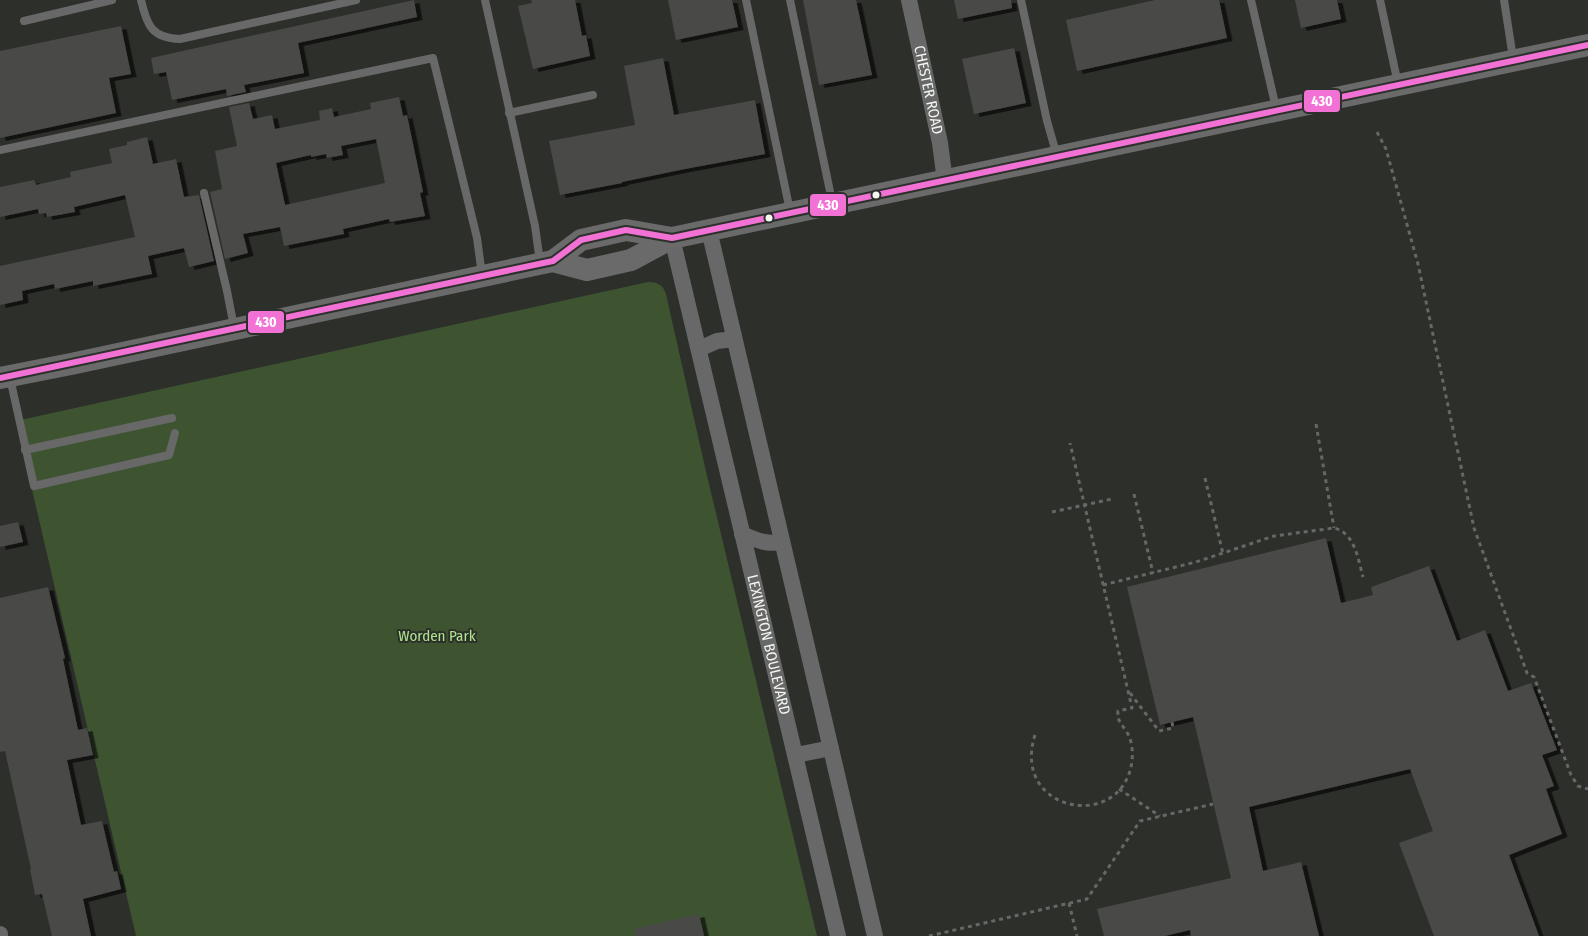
<svg xmlns="http://www.w3.org/2000/svg" width="1588" height="936" font-family="'Fira Sans Condensed',sans-serif">
  <defs>
    <filter id="shadow"><feDropShadow dx="5.5" dy="3" stdDeviation="0" flood-color="#0009"/></filter>
  </defs>
  <rect width="100%" height="100%" fill="#2d2f2b"/>
  <!-- green -->
  <path fill="#3e5431" d="M 648,282 C 658,282 663,285 666,294 L 704,463 L 817,936 L 136,936 L 16,421 Z"/>
  <!-- building -->
  <g fill="#484946" fill-rule="evenodd" filter="url(#shadow)">
    <polygon points="414,0 417,17 298,43 304,73 244,85 246,92 227,96 226,89 172,100 166,72 154,74 151,58"/>
    <polygon points="531,0 575,0 582,36 586,35 590,56 533,69 518,6 532,3"/>
    <polygon points="668,0 732,0 738,27 676,40"/>
    <polygon points="803,0 856,0 872,75 819,85"/>
    <polygon points="954,0 1011,0 1012,8 958,19"/>
    <polygon points="1155,0 1219,0 1227,38 1077,71 1066,20"/>
    <polygon points="1295,0 1337,0 1341,19 1301,28"/>
    <polygon points="121,26 131,74 109,78 116,113 0,138 0,51"/>
    <polygon points="1014,48 1026,103 974,114 962,59"/>
    <polygon points="663,58 674,115 755,100 765,154 685,169 622,182 622,183 560,195 549,141 635,125 624,66"/>
    <path d="M 399,97 L 403,116 L 407,115 L 423,192 L 420,193 L 425,216 L 390,222 L 389,219 L 343,229 L 344,234 L 284,246 L 280,227 L 243,234 L 248,253 L 225,259 L 210,192 L 222,189 L 215,151 L 237,146 L 229,107 L 249,103 L 253,119 L 272,115 L 275,129 L 320,120 L 319,111 L 332,108 L 334,117 L 371,109 L 370,103 ZM 376,139 L 385,183 L 285,205 L 276,163 L 311,155 L 311,157 L 326,154 L 327,158 L 343,155 L 341,146 Z"/>
    <polygon points="147,137 153,164 176,159 184,197 199,195 214,261 189,267 184,248 148,256 152,274 93,286 93,281 55,289 54,284 22,291 23,300 0,305 0,266 135,237 125,195 74,207 75,212 47,217 46,213 39,214 38,209 0,217 0,187 34,180 36,185 71,177 70,172 112,163 109,149 127,145 127,142"/>
    <polygon points="18,522 23,542 0,547 0,526"/>
    <polygon points="1326,538 1341,603 1373,595 1371,587 1429,566 1457,641 1485,630 1508,691 1531,683 1557,750 1542,755 1554,786 1546,789 1562,834 1509,855 1539,936 1434,936 1399,843 1433,831 1410,769 1249,807 1263,871 1301,862 1319,936 1191,936 1190,930 1165,936 1104,936 1097,909 1231,878 1193,717 1160,725 1127,587"/>
    <polygon points="48,587 65,658 63,659 78,730 87,728 93,755 67,760 81,825 102,821 114,872 117,871 121,889 83,899 91,936 52,936 42,894 35,895 30,869 31,869 5,751 0,752 0,598"/>
    <polygon points="699,914 704,936 635,936 634,929"/>
  </g>
  <g fill="none" stroke-linecap="round" stroke-linejoin="round">
    <!-- path -->
    <g stroke="#666766" stroke-width="3" stroke-dasharray="4 4" stroke-linecap="butt">
      <polyline points="1377,132 1386,149 1418,264 1474,528 1527,673 1534,677 1571,775 1578,786 1588,789"/>
      <polyline points="1316,424 1334,528"/>
      <polyline points="1205,478 1223,554"/>
      <polyline points="1134,494 1153,573"/>
      <polyline points="1052,512 1112,499"/>
      <path d="M 1103,585 L 1196,562 L 1274,536 L 1334,528 C 1355,533 1358,559 1363,577"/>
      <polyline points="1130,693 1159,731 1173,728 1172,722"/>
      <path d="M 1035,735 C 1010,813 1123,833 1132,761 C 1133,751 1132,739 1126,731 C 1121,723 1117,721 1118,711 L 1132,708 L 1070,443"/>
      <polyline points="1119,789 1160,816"/>
      <polyline points="1069,903 1077,936"/>
      <polyline points="929,936 1087,899 1140,821 1213,804"/>
    </g>
    <!-- lane -->
    <g stroke="#686868" stroke-width="8">
      <path d="M 141,0 C 147,26 152,38 180,39 L 356,0"/>
      <polyline points="485,0 535,226 540,262"/>
      <polyline points="746,0 790,211"/>
      <polyline points="790,0 832,201"/>
      <polyline points="1021,0 1047,121 1057,156"/>
      <polyline points="1251,0 1276,108"/>
      <polyline points="1380,0 1398,84"/>
      <polyline points="1504,0 1513,58"/>
      <polyline points="24,21 112,0"/>
      <polyline points="509,113 593,95"/>
      <polyline points="0,150 433,58 477,238 482,275"/>
      <polyline points="204,193 227,291 234,327"/>
      <polyline points="10,378 34,486 169,455 175,433"/>
      <polyline points="25,450 172,418"/>
    </g>
    <!-- street -->
    <g stroke="#686868" stroke-width="16">
      <path id="s1" d="M 909,0 L 940,143 L 945,181"/>
      <polyline points="709,230 875,936"/>
      <path id="s2" d="M 672,238 L 838,936"/>
      <polyline points="699,349 717,341 734,339"/>
      <path d="M 742,534 C 756,540 767,545 782,542"/>
      <polyline points="796,755 831,748"/>
      <polyline points="0,934 0,936"/>
    </g>
    <!-- secondary -->
    <g stroke="#6a6a6b" stroke-width="22">
      <polyline points="553,261 581,240 626,230 672,238"/>
      <polyline points="0,378 71,364 553,261 587,270 631,260 672,238 1588,45"/>
    </g>
    <!-- bus-1 casing -->
    <g stroke="#2c302a" stroke-width="10">
      <polyline id="bus-1" points="0,378 553,261 581,240 626,230 672,238 1588,45"/>
    </g>
    <!-- bus-1 -->
    <use href="#bus-1" stroke="#f171d4" stroke-width="6"/>
  </g>
  <!-- markers -->
  <g fill="#f3f6f1" stroke="#2c302a" stroke-width="2">
    <circle cx="876" cy="195" r="4.5"/>
    <circle cx="769" cy="218" r="4.5"/>
  </g>
  <g text-anchor="middle" stroke-width="4" stroke-linejoin="round" paint-order="stroke">
    <!-- street labels -->
    <g font-size="15" fill="#f3f6f1" stroke="#2c302a">
      <text dy="5" stroke="none"><textPath href="#s1" startOffset="92">CHESTER ROAD</textPath></text>
      <text dy="5" stroke="none"><textPath href="#s2" startOffset="418">LEXINGTON BOULEVARD</textPath></text>
    </g>
    <!-- park labels -->
    <g font-size="15" fill="#afe48d" stroke="#2c302a">
      <text x="437" y="641">Worden Park</text>
    </g>
  </g>
  <g stroke="#2c302a" stroke-width="2">
    <rect x="1303" y="89" width="38" height="24" rx="5" fill="#f171d4"/>
    <rect x="809" y="193" width="38" height="24" rx="5" fill="#f171d4"/>
    <rect x="247" y="310" width="38" height="24" rx="5" fill="#f171d4"/>
  </g>
  <g font-size="14" text-anchor="middle" font-weight="bold" fill="#fff">
    <text x="1322" y="106">430</text>
    <text x="828" y="210">430</text>
    <text x="266" y="327">430</text>
  </g>
</svg>
